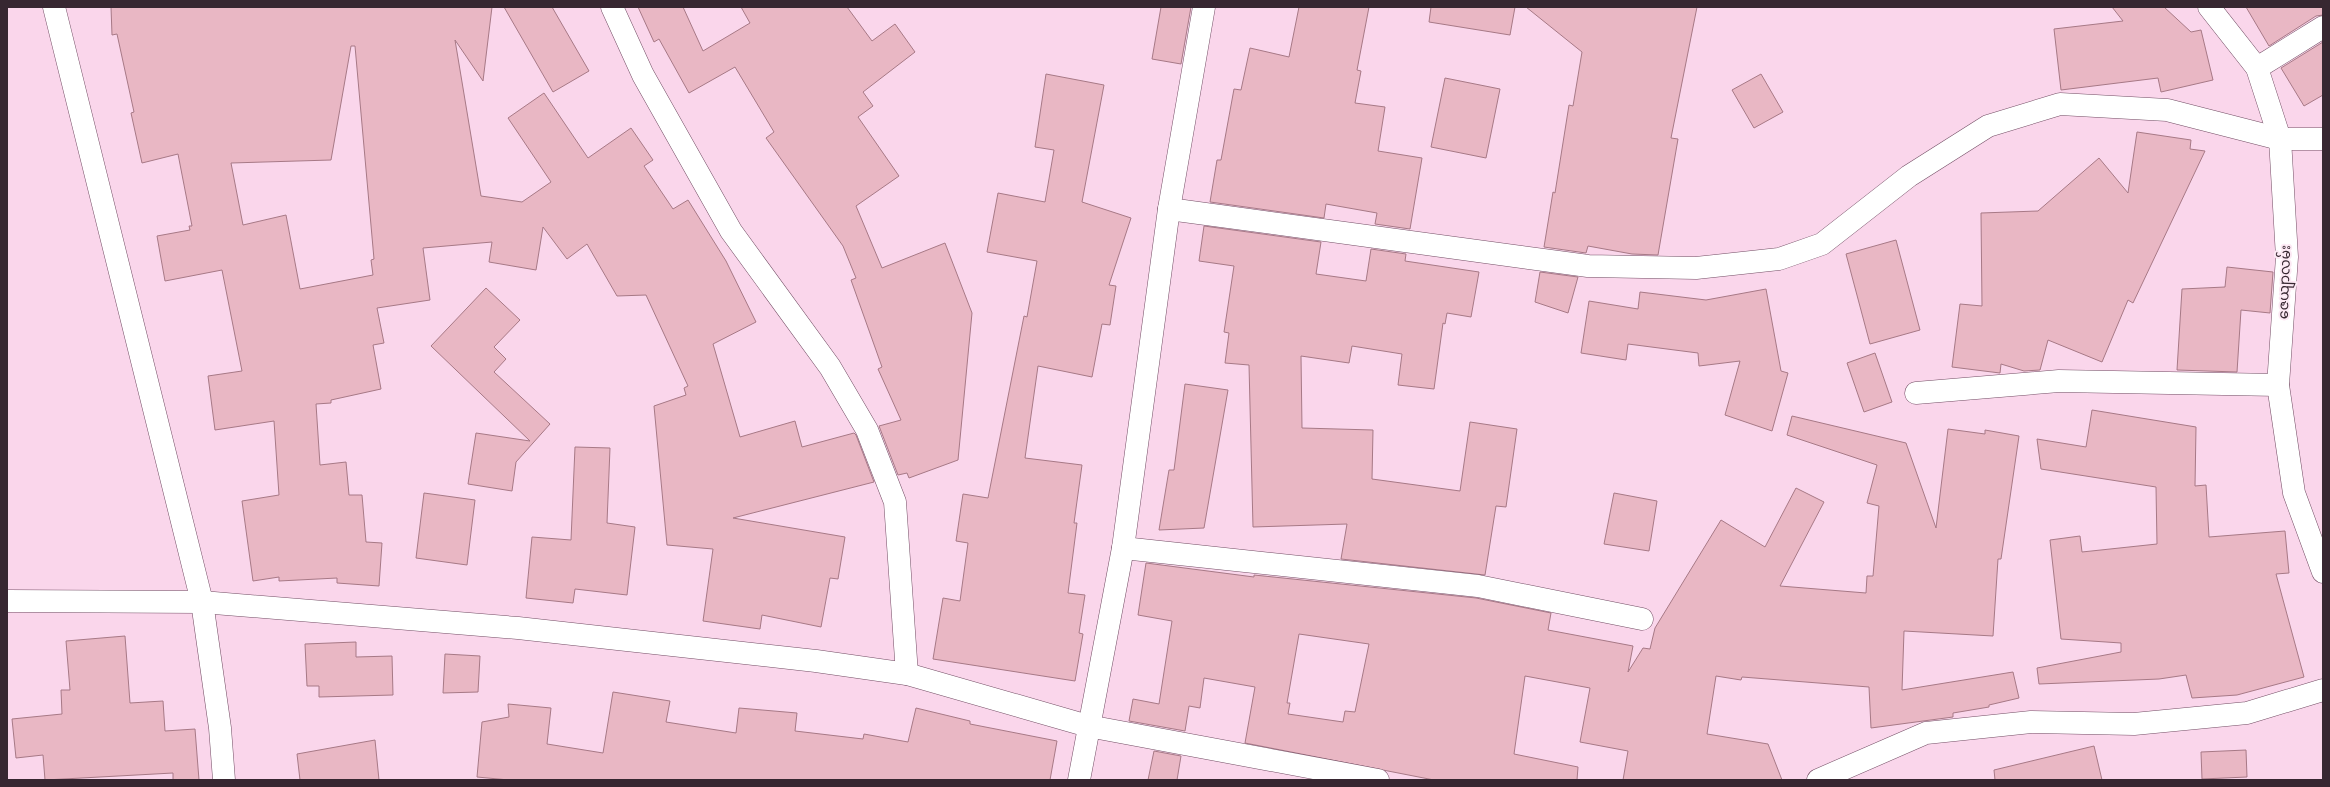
<svg xmlns="http://www.w3.org/2000/svg" width="2330" height="787" font-family="Helvetica,'Noto Sans Myanmar',sans-serif">
  <rect width="100%" height="100%" fill="#fad6eb"/>
  <!-- building -->
  <g fill="#e9b7c4" stroke="#a77986" fill-rule="evenodd">
    <path d="M 111,7 L 492,7 L 483,81 L 455,40 L 481,196 L 522,202 L 551,182 L 508,118 L 544,93 L 588,158 L 631,128 L 653,160 L 644,166 L 673,209 L 688,200 L 726,261 L 756,322 L 713,344 L 740,437 L 795,421 L 802,447 L 854,433 L 856,435 L 874,482 L 733,518 L 845,537 L 838,579 L 830,578 L 821,627 L 762,615 L 760,629 L 703,621 L 713,549 L 667,545 L 654,406 L 686,395 L 684,388 L 688,386 L 646,295 L 617,296 L 587,244 L 567,259 L 543,227 L 536,270 L 489,262 L 492,242 L 423,248 L 430,300 L 377,308 L 384,343 L 373,345 L 381,389 L 331,400 L 331,403 L 316,404 L 320,465 L 346,462 L 349,495 L 362,495 L 366,542 L 382,543 L 379,586 L 337,583 L 337,578 L 279,581 L 279,577 L 253,581 L 242,501 L 279,495 L 274,421 L 215,430 L 208,376 L 242,371 L 222,270 L 165,281 L 157,236 L 190,230 L 189,226 L 192,226 L 178,154 L 142,163 L 131,113 L 134,112 L 117,34 L 112,35 ZM 351,46 L 355,46 L 374,259 L 371,260 L 373,275 L 300,289 L 286,215 L 243,225 L 231,163 L 331,160 Z"/>
    <polygon points="504,7 552,7 589,71 553,92"/>
    <polygon points="638,7 683,7 703,51 750,23 741,7 847,7 872,41 895,24 915,52 863,92 873,106 858,117 899,176 856,206 882,268 945,243 972,313 958,460 909,478 907,473 898,475 879,426 901,420 878,369 882,367 851,280 856,278 843,246 766,138 774,132 735,67 689,93 659,39 654,42"/>
    <polygon points="1161,7 1191,7 1181,64 1152,59"/>
    <polygon points="1299,7 1369,7 1357,70 1361,71 1355,103 1385,107 1378,151 1422,158 1410,229 1375,224 1377,213 1326,204 1324,218 1210,202 1217,160 1221,160 1234,89 1241,90 1250,48 1289,57"/>
    <polygon points="1431,7 1515,7 1510,35 1429,22"/>
    <polygon points="1526,7 1697,7 1671,138 1678,139 1658,255 1632,254 1588,246 1586,253 1544,247 1553,192 1555,193 1569,105 1573,106 1582,52"/>
    <polygon points="2112,7 2164,7 2191,32 2201,30 2213,80 2161,92 2158,78 2061,90 2054,29 2123,21"/>
    <polygon points="2246,7 2323,7 2323,15 2316,16 2269,46"/>
    <polygon points="2323,42 2323,95 2304,106 2281,68"/>
    <polygon points="1046,74 1104,85 1082,202 1131,218 1109,285 1116,286 1110,325 1102,324 1092,377 1038,366 1025,458 1082,465 1074,523 1077,523 1068,593 1085,595 1079,633 1083,634 1075,681 933,659 943,598 960,601 968,543 956,541 963,494 988,498 1024,316 1027,317 1037,261 987,252 998,193 1045,202 1054,150 1035,147"/>
    <polygon points="1761,74 1783,112 1754,128 1732,90"/>
    <polygon points="1445,78 1500,89 1486,158 1431,147"/>
    <polygon points="2137,132 2191,140 2190,149 2205,151 2133,303 2128,300 2102,362 2048,340 2040,370 2024,371 2001,364 2000,373 1952,367 1960,304 1982,306 1981,213 2038,211 2099,158 2128,193"/>
    <polygon points="1204,226 1321,242 1316,274 1366,281 1371,249 1406,254 1405,261 1479,272 1471,317 1447,313 1445,324 1443,323 1434,389 1398,385 1402,354 1352,346 1349,363 1301,356 1302,428 1373,430 1372,479 1460,491 1470,422 1517,429 1506,507 1496,506 1485,575 1341,559 1347,524 1253,527 1249,365 1225,363 1229,333 1224,332 1234,266 1199,261"/>
    <polygon points="1896,240 1920,330 1870,344 1846,254"/>
    <polygon points="2227,267 2273,272 2270,313 2241,310 2237,372 2177,370 2182,289 2225,287"/>
    <polygon points="1540,272 1578,277 1568,313 1535,302"/>
    <polygon points="486,288 520,320 494,347 506,359 494,372 550,424 516,462 512,491 468,484 476,433 530,441 431,346"/>
    <polygon points="1766,289 1781,371 1788,373 1772,431 1725,415 1740,361 1699,366 1698,353 1628,344 1626,360 1581,353 1589,301 1638,309 1640,292 1706,300"/>
    <polygon points="1875,353 1892,402 1864,412 1847,363"/>
    <polygon points="1185,384 1228,390 1204,528 1159,530 1169,470 1174,470"/>
    <polygon points="2092,410 2196,427 2195,486 2206,485 2209,537 2285,531 2289,573 2276,574 2304,677 2237,695 2192,698 2186,675 2159,679 2039,684 2037,668 2121,652 2121,643 2061,639 2050,540 2080,536 2082,552 2157,544 2156,487 2041,469 2037,439 2086,447"/>
    <path d="M 1792,416 L 1906,443 L 1936,528 L 1948,429 L 1985,434 L 1985,430 L 2019,436 L 2001,559 L 1998,559 L 1993,636 L 1904,631 L 1902,690 L 2013,672 L 2019,698 L 1989,705 L 1989,707 L 1953,713 L 1953,717 L 1871,728 L 1869,687 L 1742,677 L 1741,680 L 1716,676 L 1707,734 L 1768,744 L 1782,780 L 1623,780 L 1628,751 L 1580,742 L 1590,688 L 1525,676 L 1514,754 L 1578,767 L 1577,780 L 1434,780 L 1245,743 L 1255,687 L 1204,678 L 1200,708 L 1189,706 L 1185,731 L 1129,721 L 1133,699 L 1159,704 L 1172,621 L 1138,615 L 1146,563 L 1254,577 L 1254,575 L 1476,598 L 1551,613 L 1548,630 L 1633,646 L 1628,672 L 1643,648 L 1650,649 L 1655,628 L 1721,520 L 1765,547 L 1796,488 L 1824,502 L 1780,586 L 1866,593 L 1867,576 L 1873,576 L 1879,506 L 1867,503 L 1877,465 L 1787,435 ZM 1299,634 L 1369,644 L 1355,712 L 1345,711 L 1343,722 L 1288,714 L 1290,703 L 1287,703 Z"/>
    <polygon points="575,447 610,448 607,523 635,527 627,595 575,589 573,603 526,598 532,537 571,540"/>
    <polygon points="424,493 475,500 467,565 416,558"/>
    <polygon points="1614,493 1657,501 1649,551 1604,544"/>
    <polygon points="125,636 130,703 163,701 165,731 195,729 199,780 173,780 173,773 45,780 43,755 16,758 12,719 62,714 61,690 70,690 66,641"/>
    <polygon points="356,642 356,657 392,656 393,695 319,697 319,686 307,686 305,644"/>
    <polygon points="445,654 480,656 478,692 443,693"/>
    <polygon points="613,692 670,701 666,722 736,733 739,708 797,713 795,731 863,739 864,734 908,742 916,708 970,721 970,724 1057,741 1050,780 509,780 477,777 482,722 509,717 508,704 551,708 547,744 603,753"/>
    <polygon points="375,740 379,780 300,780 297,754"/>
    <polygon points="2094,746 2102,780 1995,780 1994,770"/>
    <polygon points="2246,750 2247,777 2202,779 2201,752"/>
    <polygon points="1154,751 1181,756 1177,780 1148,780"/>
  </g>
  <g fill="none" stroke-linecap="round" stroke-linejoin="round">
    <!-- minor casing -->
    <g stroke="#734e65" stroke-width="23">
      <g id="minor">
        <polyline points="54,7 202,602 220,728 224,780"/>
        <polyline points="612,7 643,75 731,231 830,367 867,430 895,502 907,674"/>
        <polyline points="2209,7 2257,68 2280,139 2287,257 2278,385 2294,493 2323,572"/>
        <polyline points="2257,68 2323,27"/>
        <polyline points="1169,209 1588,266 1696,268 1779,259 1822,244 1909,176 1988,126 2060,104 2167,110 2280,139 2323,139"/>
        <polyline points="1916,393 2059,381 2278,385"/>
        <polyline points="1123,548 1478,586 1642,619"/>
        <polyline points="7,601 202,602 518,628 816,661 907,674 1088,726 1378,780"/>
        <polyline points="1818,780 1926,733 2031,722 2134,724 2247,713 2323,690"/>
      </g>
    </g>
    <!-- tertiary casing -->
    <g stroke="#734e65" stroke-width="23">
      <polyline id="tertiary" points="1079,780 1123,548 1169,209 1204,7"/>
    </g>
    <!-- minor -->
    <use href="#minor" stroke="#fff" stroke-width="22"/>
    <!-- tertiary -->
    <use href="#tertiary" stroke="#fff" stroke-width="22"/>
  </g>
  <g text-anchor="middle" stroke-width="4" stroke-linejoin="round" paint-order="stroke">
    <!-- street labels -->
    <g font-size="14" fill="#372731" stroke="#fce9f4">
      <text transform="translate(2284 282) rotate(-88)" y="5">ဇေယျာလမ်း</text>
    </g>
  </g>
  <!-- border -->
  <rect width="2330" height="787" fill="none" stroke="#372731" stroke-width="16"/>
</svg>
